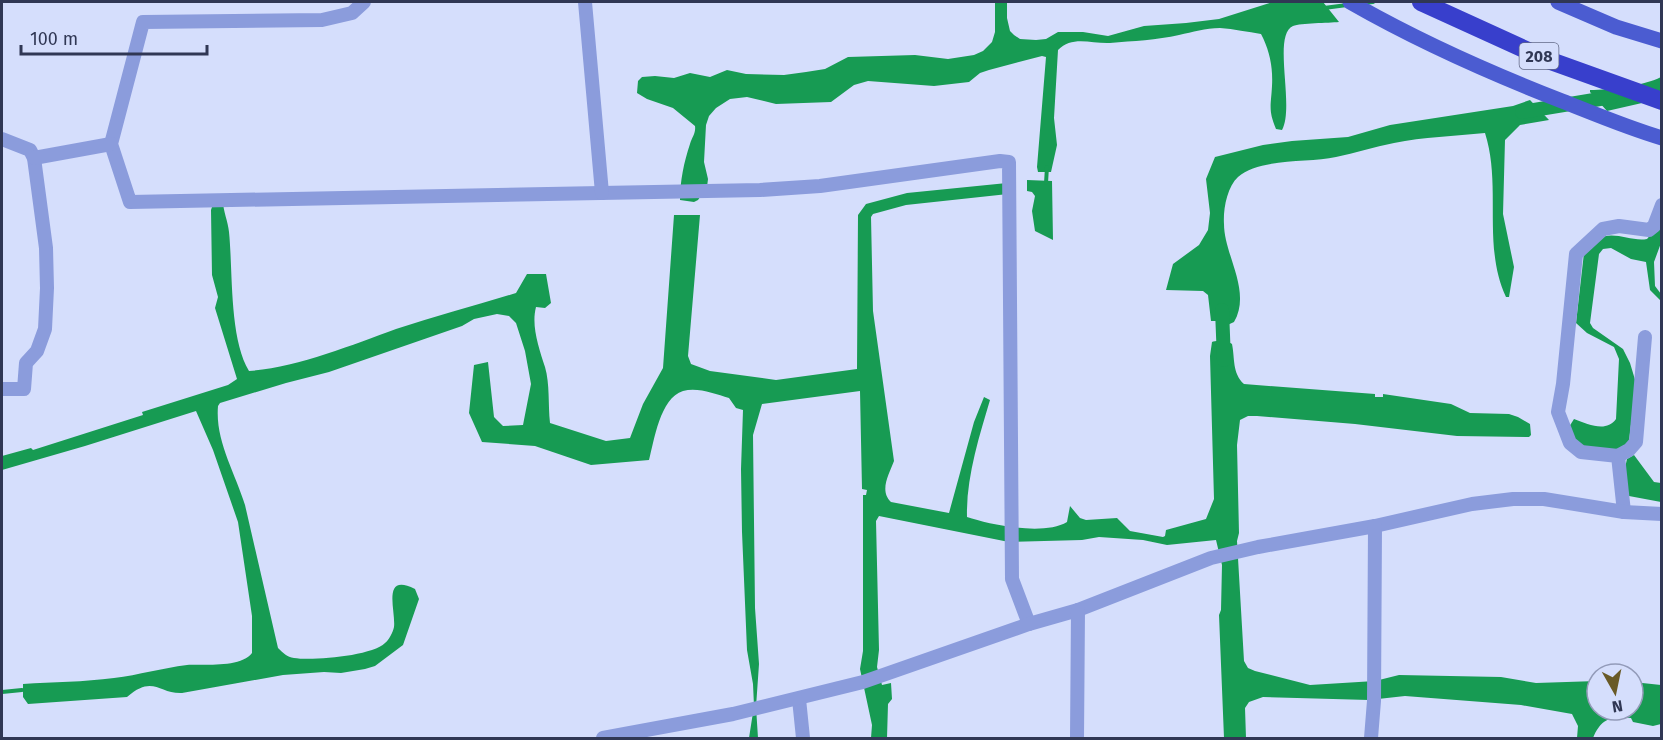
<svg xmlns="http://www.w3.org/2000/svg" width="1663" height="740" font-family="'Fira Sans',sans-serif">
  <rect width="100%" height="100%" fill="#d5defc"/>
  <!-- water -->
  <g fill="#179b53">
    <path d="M 995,2 L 1007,2 L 1007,18 L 1010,31 L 1014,35 L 1020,39 L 1036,40 L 1046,39 L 1058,32 L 1083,32 L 1108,36 L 1144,26 L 1186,23 L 1219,19 L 1273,2 L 1323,2 L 1339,22 C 1328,23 1301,23 1293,26 C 1272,35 1295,107 1282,130 L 1276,129 C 1268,110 1271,106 1272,86 C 1273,68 1270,51 1261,34 C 1248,32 1234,29 1220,28 C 1205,28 1193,32 1179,35 C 1157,40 1133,41 1110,43 C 1092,44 1072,35 1058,50 L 1054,118 L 1057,145 L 1051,172 L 1038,172 L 1037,167 L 1046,57 L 1042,56 L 989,70 L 980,73 L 969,82 L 934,86 L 868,81 L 854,85 L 831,102 L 776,104 L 747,97 L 730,99 L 716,108 L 709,116 L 706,125 L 704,162 L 708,179 L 707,187 L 698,200 L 694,202 L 680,200 C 680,181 684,162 690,144 C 692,137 696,133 695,126 L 673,108 L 647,99 L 637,93 L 638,81 L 642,77 L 655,76 L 674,78 L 690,73 L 710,77 L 727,70 L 746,74 L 784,75 L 806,72 L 825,69 L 848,57 L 915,55 L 948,59 L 974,55 L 983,51 L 992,42 L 995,32 Z"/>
    <path d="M 1661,77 L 1661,106 L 1642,103 L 1607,111 L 1590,92 L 1590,90 C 1611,90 1643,86 1661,77 Z"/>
    <path d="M 1530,100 L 1549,120 L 1520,125 L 1505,140 L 1503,214 L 1514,267 L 1509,297 L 1506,297 C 1482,246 1502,186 1485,133 C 1455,136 1423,137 1394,143 C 1374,147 1355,153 1336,157 C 1308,163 1259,158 1238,177 C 1227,187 1223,210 1224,224 C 1224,255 1252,291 1234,322 L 1221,328 L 1217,321 L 1211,321 L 1208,295 L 1203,291 L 1166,290 L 1173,264 L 1199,245 L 1208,230 L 1210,213 L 1206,179 L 1215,157 L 1263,145 L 1292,141 L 1348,137 L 1390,125 L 1513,106 Z"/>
    <polygon points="1027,180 1052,181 1053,240 1035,231 1032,211 1035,196 1032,192 1027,191"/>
    <path d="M 1007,183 L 1008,194 L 906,205 L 873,214 L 871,217 L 873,311 L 894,461 C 889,474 879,491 891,502 L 949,513 L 974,422 L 984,397 L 990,400 C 979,437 966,478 967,517 C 991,525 1044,536 1067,522 L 1070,506 L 1080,518 L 1086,520 L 1117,518 L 1130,531 L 1163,537 L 1165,536 L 1166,530 L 1206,519 L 1214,499 L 1210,356 L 1212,342 C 1216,340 1228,341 1232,344 C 1235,358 1232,373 1244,384 L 1375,394 L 1375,397 L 1383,397 L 1383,394 L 1451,404 L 1470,413 L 1509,414 L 1518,417 L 1530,424 L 1531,435 L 1529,437 L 1457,436 L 1355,424 L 1257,416 L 1248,416 L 1240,420 L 1237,445 L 1239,533 L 1237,541 L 1244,661 L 1248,668 L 1255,671 L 1310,685 L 1375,681 L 1399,675 L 1501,677 L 1536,683 L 1597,681 L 1597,710 L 1633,710 L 1633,682 L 1661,685 L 1661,724 L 1653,726 L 1633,722 L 1631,718 C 1610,716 1601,719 1593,738 L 1577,738 L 1578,726 L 1572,714 L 1521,705 L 1405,696 L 1369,700 L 1263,697 L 1249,702 L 1245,708 L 1246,738 L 1224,738 L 1219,615 L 1221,610 L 1222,565 L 1216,540 L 1167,545 L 1143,540 L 1099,537 L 1082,540 L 1009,542 L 879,516 L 876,521 L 879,650 L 877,667 L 882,685 L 891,683 L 892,699 L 888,704 L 887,738 L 871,738 L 872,725 L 860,669 L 863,651 L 863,495 L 866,495 L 867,490 L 862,489 L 860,391 L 762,404 L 753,435 L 755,608 L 759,664 L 756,707 L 758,738 L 749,738 L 754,706 L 753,684 L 747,650 L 742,532 L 741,469 L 743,410 L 736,408 L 729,398 C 715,394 698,387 683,391 C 660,398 654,441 649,460 L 591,465 L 535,446 L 482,442 L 469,413 L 474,365 L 488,362 L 494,417 L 503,426 L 523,425 L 531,384 L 525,351 L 516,323 L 509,316 L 497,314 L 474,319 L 462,326 L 329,372 L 286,383 L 220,403 L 218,406 C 215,441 235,472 245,505 L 278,648 C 283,653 287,657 294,658 C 312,661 372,656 385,643 C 389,640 393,632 394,627 C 396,611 381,572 415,589 L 419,599 L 403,645 L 375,666 L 365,669 L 341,673 L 324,672 L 283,675 L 182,693 C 159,694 153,674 127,697 L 28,704 L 23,697 L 23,684 C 53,682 84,682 114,678 C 139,675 162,668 187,665 C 203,664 241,668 252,653 L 252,616 L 238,522 L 213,450 L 196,411 L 85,446 L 2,470 L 2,456 L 31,448 L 33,450 L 143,415 L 142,412 L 228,385 L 237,379 L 215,308 L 218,297 L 212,275 L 211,210 L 214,201 L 223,201 C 223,211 228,221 229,232 C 233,271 229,338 249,371 C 295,368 352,345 396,329 C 436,316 476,305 516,293 L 527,274 L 546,274 L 551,303 L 545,308 L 536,307 C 531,326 539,348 545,367 C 550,384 548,405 550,423 L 606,441 L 630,438 L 643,404 L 663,368 L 674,215 L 700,215 L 688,356 L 691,364 L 710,371 L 776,380 L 857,369 L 858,215 L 866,204 L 907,193 Z"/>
    <path d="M 1661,209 L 1661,243 L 1654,262 L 1655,286 L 1661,294 L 1661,301 L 1650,290 L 1646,262 L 1631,259 L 1611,248 L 1603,249 L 1599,254 L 1590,323 L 1593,328 L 1623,349 L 1630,363 L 1636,383 L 1629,441 L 1622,449 C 1608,450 1585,451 1575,440 C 1572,437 1571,431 1569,427 L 1574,419 C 1588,424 1606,433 1616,419 L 1619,359 L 1614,347 L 1587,333 L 1576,323 L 1584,253 C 1588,248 1593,242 1598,239 C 1613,230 1631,242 1647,239 L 1653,232 Z"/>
    <path d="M 1634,455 L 1654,482 L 1661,483 L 1661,502 L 1629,496 C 1625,485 1624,470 1627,459 Z"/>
  </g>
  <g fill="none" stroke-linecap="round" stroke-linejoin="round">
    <!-- stream -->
    <g stroke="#179b53" stroke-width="4">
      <polyline points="1363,3 1373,2"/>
      <polyline points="1324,8 1347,5"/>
      <polyline points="1046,183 1047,167"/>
      <polyline points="2,692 22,690"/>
    </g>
    <!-- canal -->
    <g stroke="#179b53" stroke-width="14">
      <polyline points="1522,112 1612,97"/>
      <polyline points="1222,310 1224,360"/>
    </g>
    <!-- minor -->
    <g stroke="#8b9cdc" stroke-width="14">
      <polyline points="364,2 352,13 322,20 143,22 111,144 130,202 760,190 820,186 1000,161 1009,162 1012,579 1029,624"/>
      <polyline points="585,2 602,193"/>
      <polyline points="2,139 30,150 34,158 46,248 47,288 45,329 37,351 26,363 24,389 2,389"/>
      <polyline points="34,158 111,144"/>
      <polyline points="1618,456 1629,450 1636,442 1645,337"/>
      <polyline points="1624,512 1618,456 1581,452 1570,443 1558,412 1563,384 1576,254 1603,229 1619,226 1649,230 1654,226 1662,205"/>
      <polyline points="799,699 803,738"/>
      <polyline points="603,738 733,714 863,682 1029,624 1078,610 1211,558 1258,547 1375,526 1472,504 1513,499 1544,499 1624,512 1662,514"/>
      <polyline points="1077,738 1078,610"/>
      <polyline points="1371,738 1374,701 1375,526"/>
    </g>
    <!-- major -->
    <g stroke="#4b5cd1" stroke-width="15">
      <path d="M 1350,2 C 1418,41 1490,73 1562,101 C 1595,114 1628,128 1662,138"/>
      <polyline points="1558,2 1616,27 1662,41"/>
    </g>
    <!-- highway -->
    <polyline stroke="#383fcc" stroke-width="18" points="1421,2 1548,60 1662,101"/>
  </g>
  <g text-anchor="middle" stroke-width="4.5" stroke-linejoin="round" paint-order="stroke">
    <!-- shield labels -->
    <rect fill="#d5defc" stroke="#626986" stroke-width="1.5" x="1519.5" y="43" width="39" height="26" rx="4.5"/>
    <g font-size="16" font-weight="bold" fill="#303754">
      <text x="1539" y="62">208</text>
    </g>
  </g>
  <!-- border -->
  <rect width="1663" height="740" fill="none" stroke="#303754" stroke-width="6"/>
  <!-- north arrow -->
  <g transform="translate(1615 692) rotate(171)"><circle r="28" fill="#d5defc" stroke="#939bb9" stroke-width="1.5"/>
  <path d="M0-4.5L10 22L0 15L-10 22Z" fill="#695a27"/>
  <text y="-9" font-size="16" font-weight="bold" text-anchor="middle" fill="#303754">N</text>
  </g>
  <!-- scale -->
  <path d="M21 45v9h186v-9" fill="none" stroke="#303754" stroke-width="3"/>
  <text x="30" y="45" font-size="18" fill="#303754" stroke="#d5defc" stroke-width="4.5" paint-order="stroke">100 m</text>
</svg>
